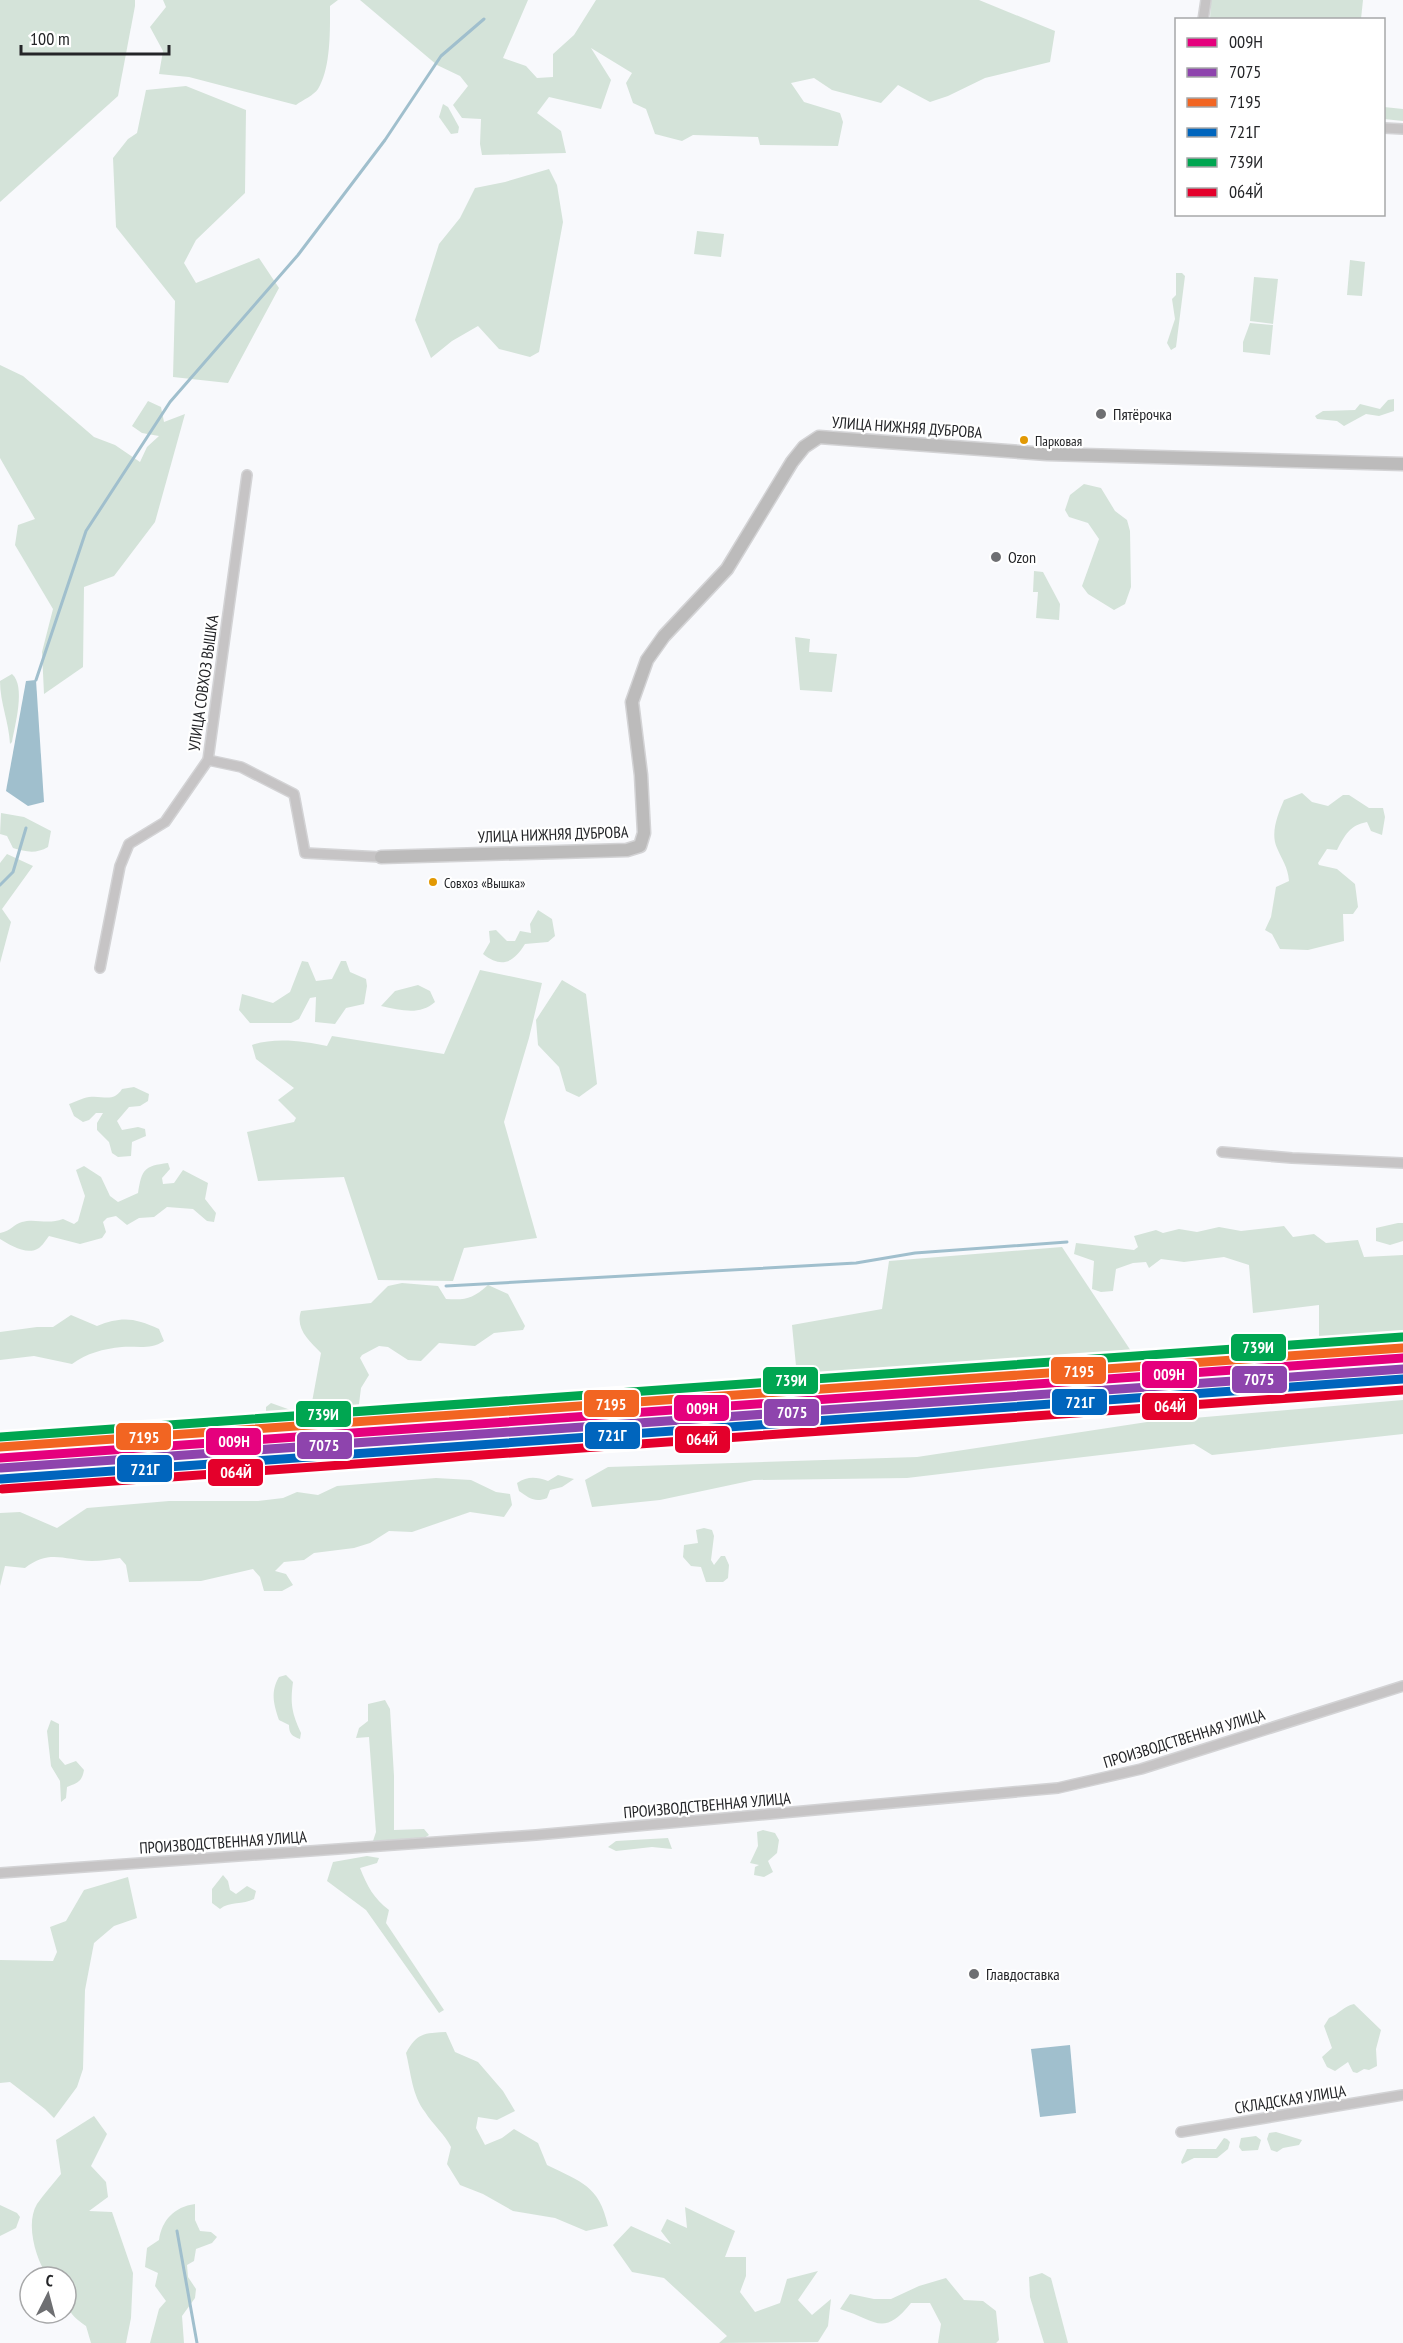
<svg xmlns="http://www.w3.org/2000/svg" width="1403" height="2343" font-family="'PT Sans Narrow',sans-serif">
  <rect width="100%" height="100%" fill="#f8f9fc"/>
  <!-- green -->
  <g fill="#d4e3d9">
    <polygon points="0,0 135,0 135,6 118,96 0,202"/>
    <path d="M 163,0 L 338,0 L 330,6 C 330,30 331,68 318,89 C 314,95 303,100 296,105 L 189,77 L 159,74 L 163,51 L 150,27 L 166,7 Z"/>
    <polygon points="360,0 528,0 503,58 526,66 537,78 553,77 553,54 574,35 596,0 979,0 1055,31 1050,62 985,78 948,96 930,102 898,85 881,103 832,90 814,78 791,83 804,102 840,113 843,122 838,146 760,145 758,137 693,135 682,141 655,134 646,109 633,103 626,83 632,73 591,48 611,80 601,109 549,97 537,113 561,131 566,153 482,155 480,144 481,119 462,118 453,105 468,86 460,76 437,65"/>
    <polygon points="1211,0 1363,0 1361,19 1210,19"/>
    <polygon points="186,86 246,110 245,193 196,240 184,263 196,283 259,258 279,288 228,383 173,377 175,301 116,227 113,158 128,139 137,133 146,90"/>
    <polygon points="443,104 448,107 459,127 458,133 451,134 439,117"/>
    <polygon points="1384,107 1403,109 1403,121 1384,119"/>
    <polygon points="549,169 557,185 563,222 539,352 530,357 499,349 478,326 452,341 431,358 415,320 439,244 460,218 475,188 505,182"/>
    <polygon points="697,231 724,234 721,257 694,254"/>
    <polygon points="1350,260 1365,262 1362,296 1347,295"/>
    <polygon points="1176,273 1182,273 1185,276 1176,347 1171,350 1167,343 1175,319 1172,299 1176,295"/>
    <polygon points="1254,277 1278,279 1273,324 1250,321"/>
    <polygon points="1250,323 1273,325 1270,355 1243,352 1243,342"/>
    <polygon points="0,365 23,376 94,437 115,445 140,462 147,447 159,436 142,433 132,426 148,401 161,407 164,422 185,414 155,522 114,576 84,587 83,667 44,694 42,652 53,609 15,545 18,525 35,519 0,458"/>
    <polygon points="1394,399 1394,411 1379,416 1366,414 1344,426 1337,421 1317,419 1315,416 1323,411 1355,410 1360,404 1380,409 1388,400"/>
    <polygon points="1084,484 1101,488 1115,511 1127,520 1130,531 1131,587 1125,604 1114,610 1088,594 1082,586 1099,539 1088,523 1069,517 1065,510 1070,495"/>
    <polygon points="1034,571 1043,572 1060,604 1059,620 1036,618 1038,592 1033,592"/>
    <polygon points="795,637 810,639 809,652 837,654 832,692 800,690"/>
    <path d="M 12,674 C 26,686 15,725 12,742 L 10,744 C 9,722 0,703 0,681 Z"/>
    <path d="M 1302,793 L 1312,802 L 1328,806 L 1343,795 L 1349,795 L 1369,808 L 1383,808 L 1385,817 L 1382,835 L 1371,831 L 1367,822 C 1350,825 1345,835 1337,850 L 1327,849 L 1318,863 L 1319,865 L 1337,869 L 1355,884 L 1358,907 L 1353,914 L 1343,914 L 1344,941 L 1308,950 L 1280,949 L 1272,934 L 1265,930 L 1271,917 L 1276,887 L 1289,881 C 1288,867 1282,860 1277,848 C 1270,833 1278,814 1284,800 Z"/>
    <path d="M 1,813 L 24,817 L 51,831 L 48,847 C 36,854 26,852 13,848 L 7,836 L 0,834 Z"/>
    <polygon points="7,854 33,866 2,909 11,922 0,963 0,863"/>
    <path d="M 538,910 L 552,919 L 555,936 L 548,942 L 525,944 C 514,962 502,969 483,954 L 490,942 L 489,931 L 496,930 L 507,941 L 515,941 L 520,931 L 531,933 L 530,924 Z"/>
    <polygon points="302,961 308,962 316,981 332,979 341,961 346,961 350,972 366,979 367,986 364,1004 346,1008 335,1024 315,1022 316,997 310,998 299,1019 291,1023 250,1023 239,1010 242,994 273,1003 290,992"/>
    <path d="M 480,970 L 542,983 L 529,1038 L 504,1122 L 537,1238 L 464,1248 L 453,1281 L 378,1280 L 344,1177 L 258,1181 L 247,1132 L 294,1122 L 296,1118 L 278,1100 L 294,1088 L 256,1059 L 252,1045 C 274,1037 305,1041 327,1046 L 332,1036 L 444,1054 Z"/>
    <polygon points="562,980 586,994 597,1084 579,1097 566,1091 559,1067 538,1045 536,1020"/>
    <path d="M 418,985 L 430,991 L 435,1002 C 419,1016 401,1010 381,1006 L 395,991 Z"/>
    <path d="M 134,1087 L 149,1094 L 148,1101 L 140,1106 L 129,1107 L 117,1121 L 122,1130 L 138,1127 L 145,1129 L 146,1136 L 132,1142 L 131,1156 L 118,1157 L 112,1153 L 109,1142 L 97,1130 L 97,1123 L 103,1113 L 96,1113 L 89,1120 L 83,1122 L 74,1116 L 69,1104 C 75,1102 82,1098 89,1097 C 103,1095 113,1103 122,1089 Z"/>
    <path d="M 168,1163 L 170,1169 L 162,1178 L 163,1184 L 174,1183 L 183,1170 L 208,1183 L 205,1199 L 216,1213 L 214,1222 L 207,1221 L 193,1209 L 167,1207 L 154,1217 L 139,1218 L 127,1225 L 116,1216 L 107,1218 L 103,1222 L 106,1232 L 102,1238 L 80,1244 L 49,1236 C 46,1240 42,1246 39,1248 C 27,1256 10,1245 0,1239 L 0,1233 C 11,1231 14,1224 22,1222 C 35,1218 47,1225 63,1219 L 74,1224 L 78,1221 L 85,1196 L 76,1170 L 84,1166 L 101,1177 L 110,1196 L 118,1202 L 138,1193 C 142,1169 144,1166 168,1163 Z"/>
    <polygon points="1398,1223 1403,1223 1403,1241 1390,1245 1376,1241 1376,1228"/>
    <polygon points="1284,1226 1293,1237 1314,1234 1326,1243 1358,1240 1364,1257 1403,1255 1403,1335 1319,1338 1319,1305 1253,1313 1249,1265 1224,1257 1184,1262 1161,1259 1149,1268 1146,1262 1133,1263 1116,1269 1113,1291 1101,1292 1092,1289 1094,1261 1074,1254 1076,1243 1134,1250 1138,1247 1134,1236 1156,1230 1163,1233 1179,1229 1197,1232 1219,1227 1241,1231"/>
    <polygon points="1062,1247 1131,1351 797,1376 792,1325 882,1309 889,1261"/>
    <path d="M 402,1283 L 438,1286 L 446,1299 C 467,1300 472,1299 488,1285 L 508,1294 L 525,1326 L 523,1330 L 494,1333 L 475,1346 L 439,1343 L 421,1361 L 408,1360 L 388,1347 L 379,1346 L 362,1355 L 360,1358 L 369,1375 L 361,1388 L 358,1412 L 351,1416 L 293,1428 L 279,1425 L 266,1416 L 266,1407 L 271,1403 L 299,1413 L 312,1402 L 321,1353 C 309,1340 295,1329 301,1311 L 371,1303 L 388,1286 Z"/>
    <path d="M 71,1315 L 97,1326 C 122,1316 135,1318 159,1329 L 164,1341 C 150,1350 138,1346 122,1347 C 103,1349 87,1353 72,1364 L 34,1356 L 0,1360 L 0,1332 L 37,1327 L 53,1327 Z"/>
    <polygon points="1403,1400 1403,1434 1212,1455 1194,1444 907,1478 754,1480 660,1500 592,1507 585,1480 608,1467 917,1457 1147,1422"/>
    <path d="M 558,1475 L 574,1479 L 562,1487 L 550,1490 L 547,1498 C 535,1503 529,1498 519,1491 L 517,1483 C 528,1476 536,1477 548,1481 Z"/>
    <path d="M 436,1478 L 471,1480 L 496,1492 L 510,1494 L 512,1505 L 504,1517 L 470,1512 L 412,1532 L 389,1531 L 370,1543 L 354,1548 L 314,1553 L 304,1560 L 284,1562 L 275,1571 L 286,1574 L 293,1585 L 282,1591 L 264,1591 L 260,1577 L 253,1569 L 201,1581 L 129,1582 L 126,1565 L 120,1558 C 111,1559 101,1561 92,1561 C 64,1560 49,1549 25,1568 L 5,1566 L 0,1586 L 0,1513 L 20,1512 L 57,1528 L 87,1508 L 169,1501 L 258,1501 L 283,1498 L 297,1492 L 318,1495 L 337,1486 Z"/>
    <polygon points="704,1528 712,1530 714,1536 711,1560 714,1565 721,1556 725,1556 729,1565 728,1578 723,1582 706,1582 701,1567 691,1566 683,1557 684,1545 698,1543 696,1530"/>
    <path d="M 286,1675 L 293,1682 C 290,1704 292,1713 301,1733 L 300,1739 C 292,1736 289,1734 289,1725 L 279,1720 C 274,1705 270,1692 279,1677 Z"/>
    <polygon points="385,1700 390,1709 394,1776 394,1830 424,1829 429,1835 421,1840 373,1841 376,1832 369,1737 356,1738 359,1728 368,1721 368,1704"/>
    <path d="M 51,1720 L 59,1724 L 59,1758 L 65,1765 L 76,1761 L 84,1770 C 82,1782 77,1783 67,1787 L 66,1798 L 61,1802 L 60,1781 L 51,1766 L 47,1731 Z"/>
    <polygon points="763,1830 775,1833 779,1840 777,1853 768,1861 773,1872 764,1877 754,1875 755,1867 759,1865 750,1863 758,1846 757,1832"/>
    <polygon points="668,1838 672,1849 652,1847 616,1851 608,1847 616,1841"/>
    <path d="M 367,1856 L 379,1858 L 377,1863 L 360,1868 C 367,1886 374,1899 389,1910 L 386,1923 L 444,2010 L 439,2013 L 366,1910 L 327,1881 L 333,1862 Z"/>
    <path d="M 223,1875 L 228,1881 L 230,1890 L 236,1894 L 247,1886 L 256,1891 L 254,1899 C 243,1905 229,1901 220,1909 L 212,1903 L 212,1889 Z"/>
    <polygon points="128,1877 137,1918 114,1926 94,1943 85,1990 83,2069 77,2087 54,2118 45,2109 10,2082 0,2083 0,1960 53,1961 57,1952 50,1927 66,1921 84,1890"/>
    <path d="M 1354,2004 L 1381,2030 L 1376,2049 L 1377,2066 L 1369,2070 L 1364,2069 L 1357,2073 L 1353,2072 L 1348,2062 L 1335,2071 L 1327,2067 L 1322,2057 L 1332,2048 L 1324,2026 L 1329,2018 C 1339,2014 1344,2006 1354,2004 Z"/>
    <path d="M 446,2032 L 455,2052 L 478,2062 L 503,2091 L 515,2111 L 497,2120 L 478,2117 L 476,2128 L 485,2145 L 502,2138 L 514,2129 L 538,2143 L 547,2165 C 581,2182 599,2185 608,2226 L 586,2231 L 555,2218 L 513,2211 L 483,2194 L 460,2185 L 447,2164 L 451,2147 C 444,2133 433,2125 425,2112 C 412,2095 411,2073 406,2053 C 417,2033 424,2033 446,2032 Z"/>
    <path d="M 94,2116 L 107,2134 L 91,2166 L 106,2182 L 108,2197 L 89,2211 L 112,2212 L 133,2273 L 131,2318 L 126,2343 L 91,2343 L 86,2326 C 63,2310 66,2303 66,2277 L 48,2277 C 36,2260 25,2224 37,2204 C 44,2194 53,2184 61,2174 L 56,2140 Z"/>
    <polygon points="1276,2132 1302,2140 1299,2145 1283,2148 1277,2152 1271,2150 1267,2139 1269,2133"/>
    <polygon points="1256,2136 1261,2140 1258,2150 1242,2151 1239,2147 1241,2138"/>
    <polygon points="1224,2138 1227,2139 1230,2142 1228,2149 1217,2158 1194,2158 1182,2164 1181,2162 1187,2149 1216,2149"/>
    <path d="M 195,2204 L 195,2220 L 200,2231 L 211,2232 L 217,2237 L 212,2243 L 196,2249 L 194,2261 L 187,2265 L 188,2277 L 196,2289 L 195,2298 L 182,2316 L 184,2343 L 150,2343 L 159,2309 L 166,2301 L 155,2286 L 158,2273 L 145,2267 L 147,2248 L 159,2240 C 162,2220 174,2207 195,2204 Z"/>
    <polygon points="0,2205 17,2213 20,2217 16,2228 0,2236"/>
    <polygon points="685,2207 735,2231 725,2257 746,2257 746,2276 740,2292 755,2312 780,2303 787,2279 818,2271 798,2300 812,2315 831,2299 828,2326 818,2342 719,2343 727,2336 664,2278 632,2272 613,2245 631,2226 671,2244 661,2231 667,2219 687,2228"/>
    <polygon points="1042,2273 1051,2278 1068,2343 1044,2343 1030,2297 1029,2277"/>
    <path d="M 946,2278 L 964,2300 L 983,2301 L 996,2311 L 999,2340 L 996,2343 L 938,2343 L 941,2324 L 930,2303 L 911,2303 C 883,2338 876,2320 840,2309 L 850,2294 L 874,2299 L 891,2299 L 919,2286 Z"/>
  </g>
  <!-- water -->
  <g fill="#a0bfcd">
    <polygon points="36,680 44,802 28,806 6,791 26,681"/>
    <polygon points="1070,2045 1076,2113 1040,2117 1031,2049"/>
  </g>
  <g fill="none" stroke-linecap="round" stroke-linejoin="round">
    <!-- stream -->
    <g stroke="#a0bfcd" stroke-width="3">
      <polyline points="36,680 86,531 170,402 298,255 385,140 441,56 484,19"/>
      <polyline points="0,885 13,872 26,828"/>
      <polyline points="446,1286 856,1263 915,1253 1067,1242"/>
      <polyline points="177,2231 197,2343"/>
    </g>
    <!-- street casing -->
    <g stroke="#d3d3d5" stroke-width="12">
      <g id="street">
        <polyline points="1203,20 1206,0"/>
        <polyline points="1384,128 1403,129"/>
        <polyline points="208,760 241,767 294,794 305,853 381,857"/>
        <polyline points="100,968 120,866 129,844 165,822 208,760 247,475"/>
        <polyline points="1222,1152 1292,1158 1403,1163"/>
        <polyline points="0,1873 536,1835 1058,1788 1141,1769 1403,1686"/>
        <polyline points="1181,2132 1403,2095"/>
      </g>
    </g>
    <!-- secondary casing -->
    <g stroke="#d3d3d5" stroke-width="15">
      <polyline id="secondary" points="381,857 627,850 640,846 644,833 641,775 632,702 647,660 664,636 727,569 792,462 804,447 819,437 1047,454 1403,464"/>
    </g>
    <!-- street -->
    <use href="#street" stroke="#c6c4c5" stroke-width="9"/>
    <!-- secondary -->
    <use href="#secondary" stroke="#bcbbbb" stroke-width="12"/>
    <!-- rail-1 casing -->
    <g stroke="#fff" stroke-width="14">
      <polyline id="rail-1" points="0,1458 1403,1358"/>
    </g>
    <!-- rail-2 casing -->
    <g stroke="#fff" stroke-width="14">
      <polyline id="rail-2" points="1,1468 1403,1369"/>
    </g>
    <!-- rail-3 casing -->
    <g stroke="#fff" stroke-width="14">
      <polyline id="rail-3" points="0,1447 1402,1348"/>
    </g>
    <!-- rail-4 casing -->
    <g stroke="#fff" stroke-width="14">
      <polyline id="rail-4" points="1,1479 1403,1379"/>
    </g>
    <!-- rail-5 casing -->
    <g stroke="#fff" stroke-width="14">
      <polyline id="rail-5" points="0,1437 1402,1337"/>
    </g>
    <!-- rail-6 casing -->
    <g stroke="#fff" stroke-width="14">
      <polyline id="rail-6" points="2,1489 1403,1390"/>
    </g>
    <!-- rail-1 -->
    <use href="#rail-1" stroke="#e5007d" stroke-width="9"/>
    <!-- rail-2 -->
    <use href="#rail-2" stroke="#8e44ad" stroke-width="9"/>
    <!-- rail-3 -->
    <use href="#rail-3" stroke="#f26522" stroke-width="9"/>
    <!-- rail-4 -->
    <use href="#rail-4" stroke="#0065bd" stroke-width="9"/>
    <!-- rail-5 -->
    <use href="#rail-5" stroke="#00a651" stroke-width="9"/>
    <!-- rail-6 -->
    <use href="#rail-6" stroke="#e4002b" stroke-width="9"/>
  </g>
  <!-- markers -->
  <g fill="#6e6f72" stroke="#fff" stroke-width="2">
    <circle cx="1101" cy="414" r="6"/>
    <circle cx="996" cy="557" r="6"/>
    <circle cx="974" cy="1974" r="6"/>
  </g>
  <g fill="#e29904" stroke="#fff" stroke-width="2">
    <circle cx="1024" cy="440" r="5"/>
    <circle cx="433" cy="882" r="5"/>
  </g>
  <g text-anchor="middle" stroke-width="4.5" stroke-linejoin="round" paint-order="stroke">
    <!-- bus labels -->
    <g font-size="14" fill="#242528" stroke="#fff" text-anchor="start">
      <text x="1035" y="446">Парковая</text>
      <text x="444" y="888">Совхоз «Вышка»</text>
    </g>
    <!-- poi labels -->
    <g font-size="16" fill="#242528" stroke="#fff" text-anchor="start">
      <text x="1113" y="420">Пятёрочка</text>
      <text x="1008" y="563">Ozon</text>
      <text x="986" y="1980">Главдоставка</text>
    </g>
    <!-- street labels -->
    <g font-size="16" fill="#242528" stroke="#fff">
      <text transform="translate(907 427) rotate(4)" y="6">УЛИЦА НИЖНЯЯ ДУБРОВА</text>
      <text transform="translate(203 683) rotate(-82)" y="6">УЛИЦА СОВХОЗ ВЫШКА</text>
      <text transform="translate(553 834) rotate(-2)" y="6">УЛИЦА НИЖНЯЯ ДУБРОВА</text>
      <text transform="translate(1184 1738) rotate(-17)" y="6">ПРОИЗВОДСТВЕННАЯ УЛИЦА</text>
      <text transform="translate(707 1805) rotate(-5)" y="6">ПРОИЗВОДСТВЕННАЯ УЛИЦА</text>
      <text transform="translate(223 1842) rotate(-4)" y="6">ПРОИЗВОДСТВЕННАЯ УЛИЦА</text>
      <text transform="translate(1290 2099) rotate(-9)" y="6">СКЛАДСКАЯ УЛИЦА</text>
    </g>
  </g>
  <g stroke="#fff" stroke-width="2">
    <rect x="1230" y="1333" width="57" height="29" rx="6" fill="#00a651"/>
    <rect x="1050" y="1356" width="57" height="29" rx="6" fill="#f26522"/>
    <rect x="1141" y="1360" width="57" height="29" rx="6" fill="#e5007d"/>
    <rect x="1231" y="1365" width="57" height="29" rx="6" fill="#8e44ad"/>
    <rect x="762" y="1366" width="57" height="29" rx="6" fill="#00a651"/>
    <rect x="1051" y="1388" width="57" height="28" rx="6" fill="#0065bd"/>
    <rect x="583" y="1389" width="57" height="29" rx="6" fill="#f26522"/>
    <rect x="1141" y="1392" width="57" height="29" rx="6" fill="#e4002b"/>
    <rect x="673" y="1394" width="57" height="28" rx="6" fill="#e5007d"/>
    <rect x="763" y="1398" width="57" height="29" rx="6" fill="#8e44ad"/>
    <rect x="295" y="1400" width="57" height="28" rx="6" fill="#00a651"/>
    <rect x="584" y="1421" width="57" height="29" rx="6" fill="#0065bd"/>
    <rect x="115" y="1422" width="57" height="29" rx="6" fill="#f26522"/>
    <rect x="674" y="1425" width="57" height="29" rx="6" fill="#e4002b"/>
    <rect x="205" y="1427" width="57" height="29" rx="6" fill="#e5007d"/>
    <rect x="296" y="1431" width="57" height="29" rx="6" fill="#8e44ad"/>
    <rect x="116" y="1454" width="57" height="29" rx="6" fill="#0065bd"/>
    <rect x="207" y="1458" width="57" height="29" rx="6" fill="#e4002b"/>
  </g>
  <g font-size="16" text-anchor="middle" font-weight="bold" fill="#fff">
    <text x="1258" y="1353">739И</text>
    <text x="1079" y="1377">7195</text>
    <text x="1169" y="1380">009Н</text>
    <text x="1259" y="1385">7075</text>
    <text x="791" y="1386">739И</text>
    <text x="1080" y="1408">721Г</text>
    <text x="611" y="1410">7195</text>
    <text x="1170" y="1412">064Й</text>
    <text x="702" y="1414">009Н</text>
    <text x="792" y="1418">7075</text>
    <text x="323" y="1420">739И</text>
    <text x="612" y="1441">721Г</text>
    <text x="144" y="1443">7195</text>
    <text x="702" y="1445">064Й</text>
    <text x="234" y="1447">009Н</text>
    <text x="324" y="1451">7075</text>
    <text x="145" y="1475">721Г</text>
    <text x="236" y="1478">064Й</text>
  </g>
  <!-- legend -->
  <rect x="1175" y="18" width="210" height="198" fill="#ffffff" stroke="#a7a8a9" stroke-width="1.5"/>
  <rect x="1187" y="38" width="30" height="9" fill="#e5007d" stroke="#a7a8a9" stroke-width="1.5"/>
  <text x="1229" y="48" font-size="18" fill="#242528">009Н</text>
  <rect x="1187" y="68" width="30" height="9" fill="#8e44ad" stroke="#a7a8a9" stroke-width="1.5"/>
  <text x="1229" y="78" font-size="18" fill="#242528">7075</text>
  <rect x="1187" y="98" width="30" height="9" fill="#f26522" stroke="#a7a8a9" stroke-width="1.5"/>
  <text x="1229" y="108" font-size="18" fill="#242528">7195</text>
  <rect x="1187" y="128" width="30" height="9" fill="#0065bd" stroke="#a7a8a9" stroke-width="1.5"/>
  <text x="1229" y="138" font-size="18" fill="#242528">721Г</text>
  <rect x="1187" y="158" width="30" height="9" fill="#00a651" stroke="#a7a8a9" stroke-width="1.5"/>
  <text x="1229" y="168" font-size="18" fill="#242528">739И</text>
  <rect x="1187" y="188" width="30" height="9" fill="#e4002b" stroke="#a7a8a9" stroke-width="1.5"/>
  <text x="1229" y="198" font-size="18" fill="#242528">064Й</text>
  <!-- north arrow -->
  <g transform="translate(48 2295) rotate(6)"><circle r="28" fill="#ffffff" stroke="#a7a8a9" stroke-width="1.5"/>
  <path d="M0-4.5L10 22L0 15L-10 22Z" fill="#6e6f72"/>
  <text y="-9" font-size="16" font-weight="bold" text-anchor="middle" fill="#242528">С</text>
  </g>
  <!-- scale -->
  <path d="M21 45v9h148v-9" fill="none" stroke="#242528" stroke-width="3"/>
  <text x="30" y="45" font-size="18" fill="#242528" stroke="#ffffff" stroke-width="4.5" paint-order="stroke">100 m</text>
</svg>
